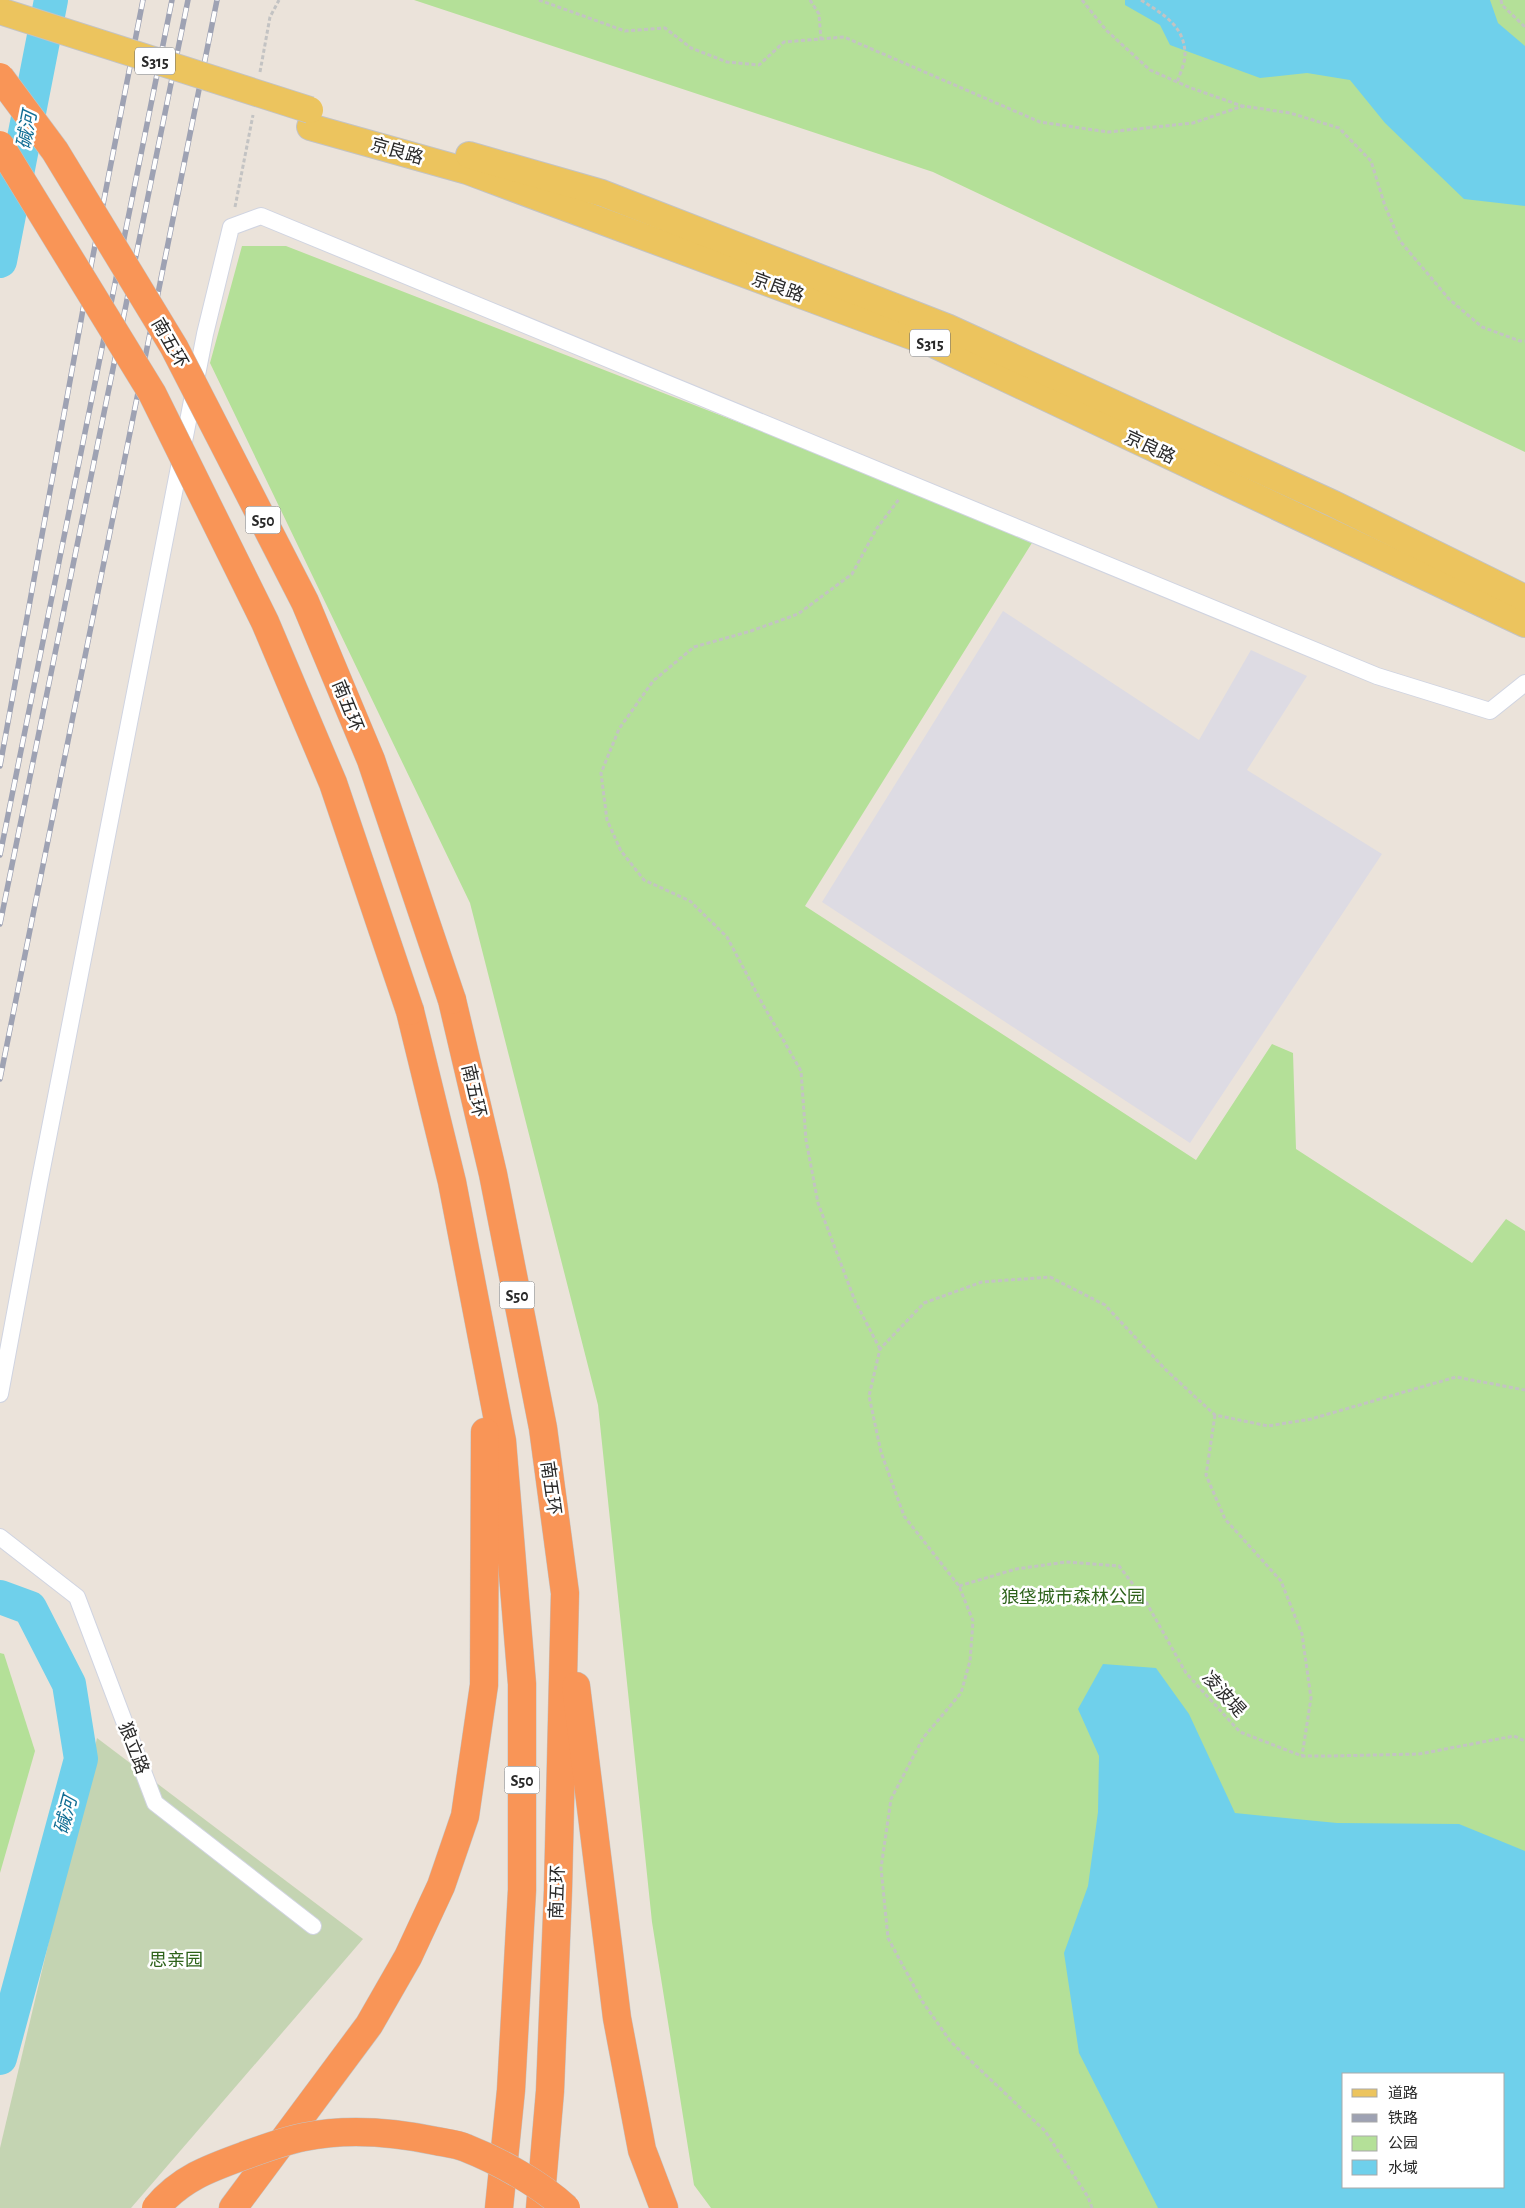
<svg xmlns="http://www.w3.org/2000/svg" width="1525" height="2208" font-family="'Alegreya Sans','Noto Sans SC',sans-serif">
  <rect width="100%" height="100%" fill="#ebe3da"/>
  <!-- industrial -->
  <polygon fill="#dddbe3" points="1003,611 1199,740 1251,650 1307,676 1247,770 1382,854 1190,1143 822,902"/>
  <!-- green -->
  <g fill="#b4e098" fill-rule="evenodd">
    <polygon points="414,0 1525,0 1525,452 933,172"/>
    <path d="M 242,246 L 286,246 L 1035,538 L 805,906 L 1196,1160 L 1272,1044 L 1293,1053 L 1296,1149 L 1472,1263 L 1506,1219 L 1525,1231 L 1525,2208 L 711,2208 L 694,2185 L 652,1922 L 598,1405 L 470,903 L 210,363 ZM 1344,2074 L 1504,2074 L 1504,2187 L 1344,2187 Z"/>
    <polygon points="0,1653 4,1654 35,1751 0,1873"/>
  </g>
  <!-- cemetery -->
  <polygon fill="#c4d4b2" points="97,1738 363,1939 131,2208 0,2208 0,2148"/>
  <!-- water -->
  <g fill="#6fd0eb" fill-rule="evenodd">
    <polygon points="1125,0 1490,0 1498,23 1525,46 1525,206 1464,199 1385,123 1350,80 1307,73 1260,78 1170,45 1160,25 1125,5"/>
    <path d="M 1103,1664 L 1156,1668 L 1189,1714 L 1235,1813 L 1337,1823 L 1459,1824 L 1525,1851 L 1525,2208 L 1158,2208 L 1079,2053 L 1064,1953 L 1088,1886 L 1098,1812 L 1099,1756 L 1078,1709 ZM 1504,2074 L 1504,2187 L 1344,2187 L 1344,2074 Z"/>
  </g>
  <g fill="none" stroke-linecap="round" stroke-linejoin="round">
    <!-- river -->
    <g stroke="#6fd0eb" stroke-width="34">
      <polyline points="0,261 51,0"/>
      <polyline points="0,1597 30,1608 69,1684 81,1759 0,2058"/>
    </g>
    <!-- minor casing -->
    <g stroke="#d0d4e1" stroke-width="18">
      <g id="minor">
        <polyline points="0,1394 39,1184 205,334 231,227 261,216 1377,676 1490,711 1525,683"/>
        <polyline points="0,1537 77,1597 155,1803 313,1926"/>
      </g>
    </g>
    <!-- primary casing -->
    <g stroke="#c3c3c3" stroke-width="28">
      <g id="primary">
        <polyline points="310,127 467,171 935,345 1525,624"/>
        <polyline points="469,155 602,193 947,327 1334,504 1525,598"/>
      </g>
    </g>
    <!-- motorway casing -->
    <g stroke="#c3c3c3" stroke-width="29">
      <g id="motorway">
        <polyline points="452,1000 493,1174 543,1428 565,1593 558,1890 550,2091 540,2208"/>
        <polyline points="410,1011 452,1182 502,1441 522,1684 522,1890 511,2090 499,2208"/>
        <polyline points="576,1686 617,2018 642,2150 664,2208"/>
        <polyline points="233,2208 369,2025 408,1957 441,1886 465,1816 484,1685 485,1432"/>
      </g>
    </g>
    <!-- path -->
    <g stroke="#c3c3c3" stroke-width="3" stroke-dasharray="4 2.5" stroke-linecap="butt">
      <polyline points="539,0 625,31 665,28 691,48 727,62 759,65 784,42 844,37 1040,122 1108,132 1193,123 1243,106 1290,113 1339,128 1371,161 1385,206 1400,241 1449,299 1482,327 1520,341 1525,341"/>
      <polyline points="810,0 819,14 821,40"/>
      <polyline points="1082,0 1106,30 1150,70 1191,88 1242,106"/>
      <path d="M 1141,0 C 1162,14 1185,25 1185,55 C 1185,63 1180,74 1177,82"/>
      <polyline points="1501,0 1502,5 1525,27"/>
      <polyline points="260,72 270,17 279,0"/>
      <polyline points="235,207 253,115"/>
      <polyline points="880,1349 855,1301 818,1203 806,1140 801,1071 762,1003 727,937 690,901 644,880 621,851 607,820 601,773 619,729 653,681 694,647 751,631 798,614 852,574 877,528 900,498"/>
      <polyline points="1215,1415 1206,1475 1225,1519 1281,1581 1302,1634 1311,1698 1302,1756"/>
      <polyline points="959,1586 1016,1569 1066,1562 1119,1566 1145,1600 1186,1673 1240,1732 1302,1756 1330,1756 1419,1754 1514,1736 1525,1741"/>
      <polyline points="1092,2208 1088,2197 1045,2131 951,2042 922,2001 888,1938 881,1868 891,1799 923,1738 961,1693 970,1661 973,1621 959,1586 904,1516 881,1452 869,1396 880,1349 924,1303 982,1282 1050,1277 1105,1305 1165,1369 1215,1415 1268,1426 1311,1419 1456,1377 1525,1390"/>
    </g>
    <!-- minor -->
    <use href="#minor" stroke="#fff" stroke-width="16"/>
    <!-- primary -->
    <use href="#primary" stroke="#ecc45e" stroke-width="26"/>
    <!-- motorway -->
    <use href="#motorway" stroke="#f99557" stroke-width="28"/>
    <!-- rail casing -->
    <g stroke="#9ea2b3" stroke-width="5.5">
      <g id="rail">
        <polyline points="0,766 90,271 143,0"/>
        <polyline points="0,855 172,0"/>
        <polyline points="0,924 188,0"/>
        <polyline points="0,1079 217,0"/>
      </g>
    </g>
    <!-- rail -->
    <use href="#rail" stroke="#fff" stroke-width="4" stroke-dasharray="11" stroke-linecap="butt"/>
    <!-- primary-bridge casing -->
    <g stroke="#c3c3c3" stroke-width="28" stroke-linecap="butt">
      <polyline id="primary-bridge" points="0,11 310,110"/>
    </g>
    <!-- motorway-bridge casing -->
    <g stroke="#c3c3c3" stroke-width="29" stroke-linecap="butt">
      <g id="motorway-bridge">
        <polyline points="0,77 55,151 174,347 305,602 371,760 452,1000"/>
        <polyline points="0,145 152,393 265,622 333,783 410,1011"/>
        <path d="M 156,2208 C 181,2178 210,2168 246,2155 C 265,2148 284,2141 304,2137 C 348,2128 393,2132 436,2141 C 446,2143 457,2144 466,2148 C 499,2161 540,2184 566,2208"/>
      </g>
    </g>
    <!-- primary-bridge -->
    <use href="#primary-bridge" stroke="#ecc45e" stroke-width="26"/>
    <!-- motorway-bridge -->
    <use href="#motorway-bridge" stroke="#f99557" stroke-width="28"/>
  </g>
  <g text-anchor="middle" stroke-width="5" stroke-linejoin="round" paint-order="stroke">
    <!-- shield labels -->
    <g fill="#fff" stroke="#696969" stroke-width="1">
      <rect x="135" y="47.5" width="40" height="27" rx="4"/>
      <rect x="910" y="329.5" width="40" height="27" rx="4"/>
      <rect x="245.5" y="506.5" width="35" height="27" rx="4"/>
      <rect x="499.5" y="1281.5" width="35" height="27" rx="4"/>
      <rect x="504.5" y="1766.5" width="35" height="27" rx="4"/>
    </g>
    <g font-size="16" font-weight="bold" fill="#292929">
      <text x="155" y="67">S315</text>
      <text x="930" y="349">S315</text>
      <text x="263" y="526">S50</text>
      <text x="517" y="1301">S50</text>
      <text x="522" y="1786">S50</text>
    </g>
    <!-- street labels -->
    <g font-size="18" fill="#292929" stroke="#fff">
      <text transform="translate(397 151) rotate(16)" y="6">京良路</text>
      <text transform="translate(778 287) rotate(20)" y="6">京良路</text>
      <text transform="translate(170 343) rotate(60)" y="6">南五环</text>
      <text transform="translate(1150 447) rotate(25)" y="6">京良路</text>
      <text transform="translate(348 706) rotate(68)" y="6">南五环</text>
      <text transform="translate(474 1091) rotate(77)" y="6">南五环</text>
      <text transform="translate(551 1488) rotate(82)" y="6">南五环</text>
      <text transform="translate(1224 1694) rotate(47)" y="6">凌波堤</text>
      <text transform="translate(134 1748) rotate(69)" y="6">狼立路</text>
      <text transform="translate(557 1892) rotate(-88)" y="6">南五环</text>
    </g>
    <!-- park labels -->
    <g font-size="18" fill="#2e631b" stroke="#fff">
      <text x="1073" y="1603">狼垡城市森林公园</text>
      <text x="176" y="1966">思亲园</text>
    </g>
    <!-- water labels -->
    <g font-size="19" font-style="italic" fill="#116e94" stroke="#fff">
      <text transform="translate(26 130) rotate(-79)" y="7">碱河</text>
      <text transform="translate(65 1815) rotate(-75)" y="7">碱河</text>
    </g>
  </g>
  <!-- legend -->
  <rect x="1342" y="2073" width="162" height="115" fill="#ffffff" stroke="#a9a9a9"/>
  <rect x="1352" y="2089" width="25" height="8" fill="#ecc45e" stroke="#a9a9a9"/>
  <text x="1388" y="2098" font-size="15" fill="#292929">道路</text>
  <rect x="1352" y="2114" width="25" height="8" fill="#9ea2b3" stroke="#a9a9a9"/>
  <text x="1388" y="2123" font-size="15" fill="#292929">铁路</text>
  <rect x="1352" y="2136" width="25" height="15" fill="#b4e098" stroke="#a9a9a9"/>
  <text x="1388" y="2148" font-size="15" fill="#292929">公园</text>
  <rect x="1352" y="2160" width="25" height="15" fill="#6fd0eb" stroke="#a9a9a9"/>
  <text x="1388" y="2173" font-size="15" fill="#292929">水域</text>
</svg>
